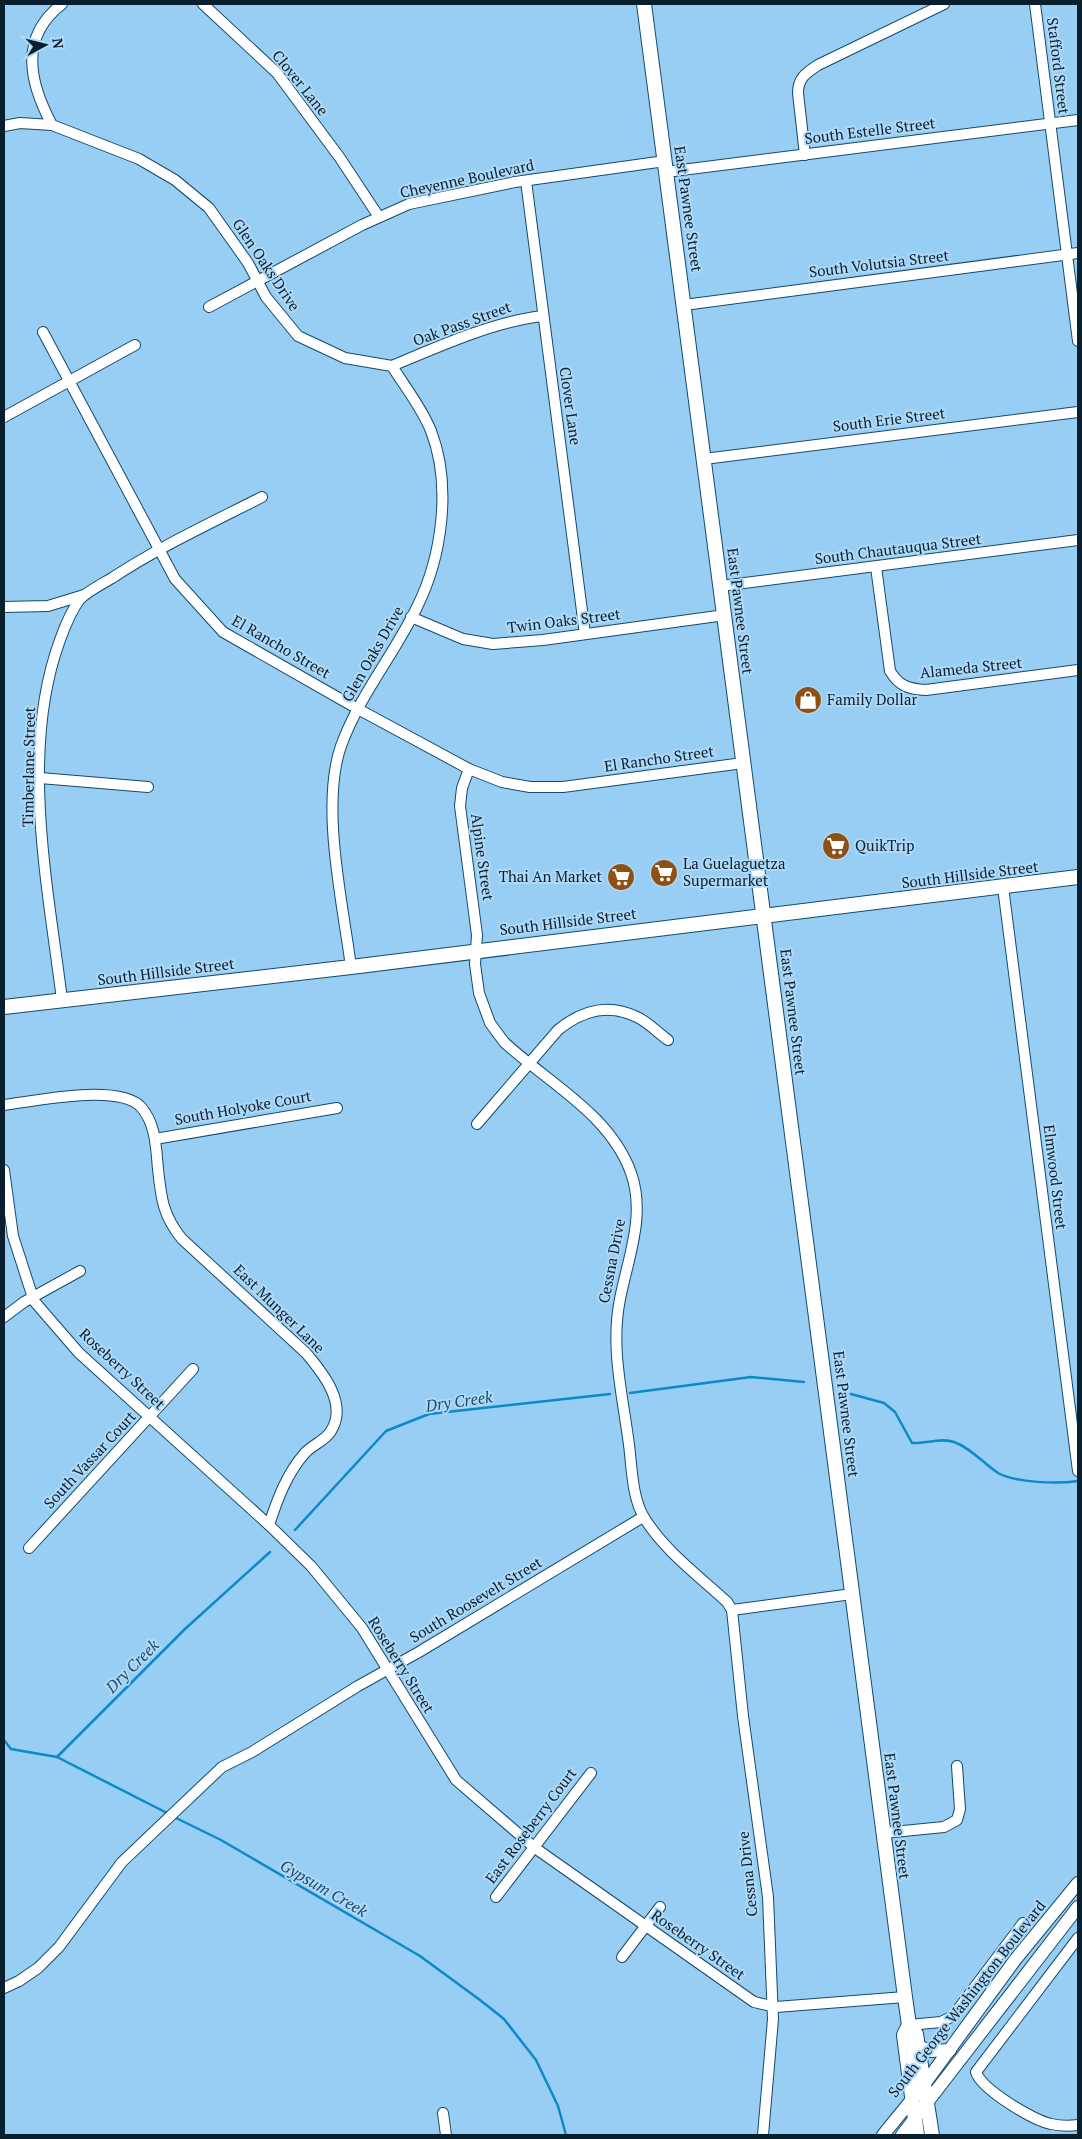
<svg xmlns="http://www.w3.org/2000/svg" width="1082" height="2139" font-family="'PT Serif',serif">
  <rect width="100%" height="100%" fill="#98cef4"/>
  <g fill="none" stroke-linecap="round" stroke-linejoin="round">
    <!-- stream -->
    <g stroke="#0b8aca" stroke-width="2.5">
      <polyline points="630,1393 751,1377 804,1382"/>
      <path d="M 851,1394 L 884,1403 L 895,1412 L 912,1443 C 925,1444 942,1437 954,1442 C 971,1448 983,1463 998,1473 C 1016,1483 1058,1484 1078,1481"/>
      <polyline points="295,1530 386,1431 429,1414 610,1394"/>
      <polyline points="4,1740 11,1749 57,1757 169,1814"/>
      <polyline points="57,1757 185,1629 270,1552"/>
      <polyline points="174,1817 221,1840 420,1956 480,2000 504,2019 536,2060 558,2106 566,2135"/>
    </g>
    <!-- minor casing -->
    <g stroke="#134a6a" stroke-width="12">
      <g id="minor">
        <path d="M 62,4 C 19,37 29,82 52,125 L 139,159 L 175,180 L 209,208 L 248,263 L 266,297 L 298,336 L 345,358 L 392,366 C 405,387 422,408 431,431 C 452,485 442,557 417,607 C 394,655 359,696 341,746 C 320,806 343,904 351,967"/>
        <polyline points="203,4 277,73 340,158 379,217"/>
        <polyline points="1035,4 1078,341"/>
        <polyline points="4,126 20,123 52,125"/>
        <path d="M 805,155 L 798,93 C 798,78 806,73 818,65 L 944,4"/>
        <polyline points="666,172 1078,120"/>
        <polyline points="526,181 585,634"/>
        <polyline points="684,305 1078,253"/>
        <polyline points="209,307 362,225 409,204 515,182 665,161"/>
        <polyline points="43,332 175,579 223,632 358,709 469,769 502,782 530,787 563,787 743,763"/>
        <path d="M 392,366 C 437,347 495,321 543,316"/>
        <polyline points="4,417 135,345"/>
        <polyline points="704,459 1078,412"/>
        <path d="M 876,567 L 890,671 C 899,686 908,689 926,690 L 1078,670"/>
        <polyline points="721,586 1078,540"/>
        <polyline points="4,607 48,606 84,595"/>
        <polyline points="411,617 463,639 493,644 543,640 725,615"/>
        <path d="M 469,769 L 462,788 L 460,806 L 477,935 L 475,964 L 479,993 L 490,1023 L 504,1042 C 548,1083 610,1114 631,1173 C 646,1215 628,1258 620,1299 C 610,1348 623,1397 629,1445 C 632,1468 632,1499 645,1519 C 665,1551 699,1576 727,1602 L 732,1610 L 743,1716 L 768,1897 L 773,2019 L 763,2135"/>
        <polyline points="40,778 148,787"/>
        <polyline points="1003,887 1078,1471"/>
        <path d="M 62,1000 C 48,886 19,751 60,640 C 65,626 71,611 80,599 C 88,591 102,584 112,578 C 159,547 211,523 262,497"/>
        <path d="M 4,1105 C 34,1101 119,1083 141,1107 C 156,1124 156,1148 158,1169 C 161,1198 163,1216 182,1239 L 306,1353 C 323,1373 348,1404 331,1431 C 325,1441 312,1445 305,1453 C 287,1473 277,1500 269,1525"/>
        <path d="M 477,1124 L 558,1030 C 581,1011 608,1003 637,1017 C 648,1022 658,1033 668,1040"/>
        <polyline points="155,1139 337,1108"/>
        <polyline points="4,1170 13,1236 34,1301 79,1353 269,1525 311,1566 362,1628 456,1780 535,1848 754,2002 776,2007 905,1997"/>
        <polyline points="4,1317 24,1302 80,1271"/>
        <polyline points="29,1548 193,1369"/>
        <polyline points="732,1610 852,1594"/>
        <polyline points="883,1833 944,1827 957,1820 960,1809 957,1766"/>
        <polyline points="496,1897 591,1773"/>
        <path d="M 1078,1938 L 976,2072 C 981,2089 1034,2121 1051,2124 C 1060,2126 1069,2126 1078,2125"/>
        <polyline points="622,1957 660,1907"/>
        <polyline points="4,1988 19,1981 38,1968 59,1947 122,1862 222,1767 252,1752 358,1686 419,1652 643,1517"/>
        <polyline points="909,2025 941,2022 953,2016 1023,1923"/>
        <polyline points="443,2113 446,2135"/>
      </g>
    </g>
    <!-- tertiary casing -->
    <g stroke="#134a6a" stroke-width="14">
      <g id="tertiary">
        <polyline points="918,2046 931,2051 950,2050"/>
        <polyline points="883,2135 923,2086 1015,1960 1078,1883"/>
        <polyline points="902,2135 1078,1907"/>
      </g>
    </g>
    <!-- secondary casing -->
    <g stroke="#134a6a" stroke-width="16">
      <g id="secondary">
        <polyline points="644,4 905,1997 909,2025 916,2034 932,2135"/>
        <polyline points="4,1007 351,967 1078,877"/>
        <polyline points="909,2025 904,2035 917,2135"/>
      </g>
    </g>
    <!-- minor -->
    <use href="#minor" stroke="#fff" stroke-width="10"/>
    <!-- tertiary -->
    <use href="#tertiary" stroke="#fff" stroke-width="12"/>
    <!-- secondary -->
    <use href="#secondary" stroke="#fff" stroke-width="14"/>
  </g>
  <!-- icons -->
  <defs>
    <g id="shop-disc" transform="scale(1.4375)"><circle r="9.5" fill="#8e5113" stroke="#aed9f8"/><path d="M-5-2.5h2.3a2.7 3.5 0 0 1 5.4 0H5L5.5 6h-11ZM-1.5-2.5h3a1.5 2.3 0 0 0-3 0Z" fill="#fff"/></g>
    <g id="supermarket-disc" transform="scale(1.4375)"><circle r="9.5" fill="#8e5113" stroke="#aed9f8"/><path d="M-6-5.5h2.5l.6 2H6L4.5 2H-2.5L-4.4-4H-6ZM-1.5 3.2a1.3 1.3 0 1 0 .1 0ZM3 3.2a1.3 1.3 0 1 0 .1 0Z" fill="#fff"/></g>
  </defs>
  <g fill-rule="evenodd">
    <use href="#shop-disc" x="808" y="700"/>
    <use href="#supermarket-disc" x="836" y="846"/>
    <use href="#supermarket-disc" x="664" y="873"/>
    <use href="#supermarket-disc" x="621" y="877"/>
  </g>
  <g text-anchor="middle" stroke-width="4" stroke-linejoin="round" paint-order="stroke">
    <!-- street labels -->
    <g font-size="15" fill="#0a1f2d" stroke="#aed9f8">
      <text transform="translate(1058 66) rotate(83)" y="5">Stafford Street</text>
      <text transform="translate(300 83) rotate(51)" y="5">Clover Lane</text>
      <text transform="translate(870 131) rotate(-7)" y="5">South Estelle Street</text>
      <text transform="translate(467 179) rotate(-12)" y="5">Cheyenne Boulevard</text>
      <text transform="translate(688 209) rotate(82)" y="5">East Pawnee Street</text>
      <text transform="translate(879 264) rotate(-7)" y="5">South Volutsia Street</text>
      <text transform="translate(266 265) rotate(56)" y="5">Glen Oaks Drive</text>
      <text transform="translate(462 324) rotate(-20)" y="5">Oak Pass Street</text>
      <text transform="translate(570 406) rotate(82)" y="5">Clover Lane</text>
      <text transform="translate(889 420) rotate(-7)" y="5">South Erie Street</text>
      <text transform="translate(898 549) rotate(-7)" y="5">South Chautauqua Street</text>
      <text transform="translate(740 611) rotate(83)" y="5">East Pawnee Street</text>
      <text transform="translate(564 621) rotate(-7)" y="5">Twin Oaks Street</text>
      <text transform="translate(281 647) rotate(30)" y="5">El Rancho Street</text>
      <text transform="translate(373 654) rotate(-60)" y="5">Glen Oaks Drive</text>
      <text transform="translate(971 668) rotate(-6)" y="5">Alameda Street</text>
      <text transform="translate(659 759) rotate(-8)" y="5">El Rancho Street</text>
      <text transform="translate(29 767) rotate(-89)" y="5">Timberlane Street</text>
      <text transform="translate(482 857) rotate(82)" y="5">Alpine Street</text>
      <text transform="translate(970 875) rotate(-7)" y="5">South Hillside Street</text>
      <text transform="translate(568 922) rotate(-7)" y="5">South Hillside Street</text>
      <text transform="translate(166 972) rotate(-7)" y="5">South Hillside Street</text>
      <text transform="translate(793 1012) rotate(83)" y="5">East Pawnee Street</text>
      <text transform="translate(243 1108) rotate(-10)" y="5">South Holyoke Court</text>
      <text transform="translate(1055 1177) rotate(83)" y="5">Elmwood Street</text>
      <text transform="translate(612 1261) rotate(-79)" y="5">Cessna Drive</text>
      <text transform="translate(279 1309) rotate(44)" y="5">East Munger Lane</text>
      <text transform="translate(122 1369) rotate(43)" y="5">Roseberry Street</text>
      <text transform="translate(846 1414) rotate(83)" y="5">East Pawnee Street</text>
      <text transform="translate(90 1460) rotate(-47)" y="5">South Vassar Court</text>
      <text transform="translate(476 1600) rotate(-31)" y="5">South Roosevelt Street</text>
      <text transform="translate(401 1665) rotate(58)" y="5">Roseberry Street</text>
      <text transform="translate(897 1816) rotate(83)" y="5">East Pawnee Street</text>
      <text transform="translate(531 1826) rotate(-53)" y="5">East Roseberry Court</text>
      <text transform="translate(748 1874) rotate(-96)" y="5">Cessna Drive</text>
      <text transform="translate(698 1945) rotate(35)" y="5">Roseberry Street</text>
      <text transform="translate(967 1999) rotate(-52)" y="5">South George Washington Boulevard</text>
    </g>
    <!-- poi labels -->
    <g font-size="15" fill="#0a1f2d" stroke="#aed9f8" text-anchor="start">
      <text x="827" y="705">Family Dollar</text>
      <text x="855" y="851">QuikTrip</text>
      <text x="683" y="869">La Guelaguetza<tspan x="683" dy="17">Supermarket</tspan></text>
      <text x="602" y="882" text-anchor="end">Thai An Market</text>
    </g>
    <!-- water labels -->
    <g font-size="16" font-style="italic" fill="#214c67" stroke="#aed9f8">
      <text transform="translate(459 1401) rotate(-8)" y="6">Dry Creek</text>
      <text transform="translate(132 1666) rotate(-45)" y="6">Dry Creek</text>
      <text transform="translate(324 1888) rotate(30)" y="6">Gypsum Creek</text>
    </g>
  </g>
  <!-- border -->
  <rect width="1082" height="2139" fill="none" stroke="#0a1f2d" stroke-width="10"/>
  <!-- north arrow -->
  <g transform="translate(45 45) rotate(83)" stroke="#aed9f8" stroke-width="4" paint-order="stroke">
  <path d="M0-4L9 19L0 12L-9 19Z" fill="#0a1f2d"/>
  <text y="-8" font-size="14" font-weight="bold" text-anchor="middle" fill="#0a1f2d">N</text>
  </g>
</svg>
